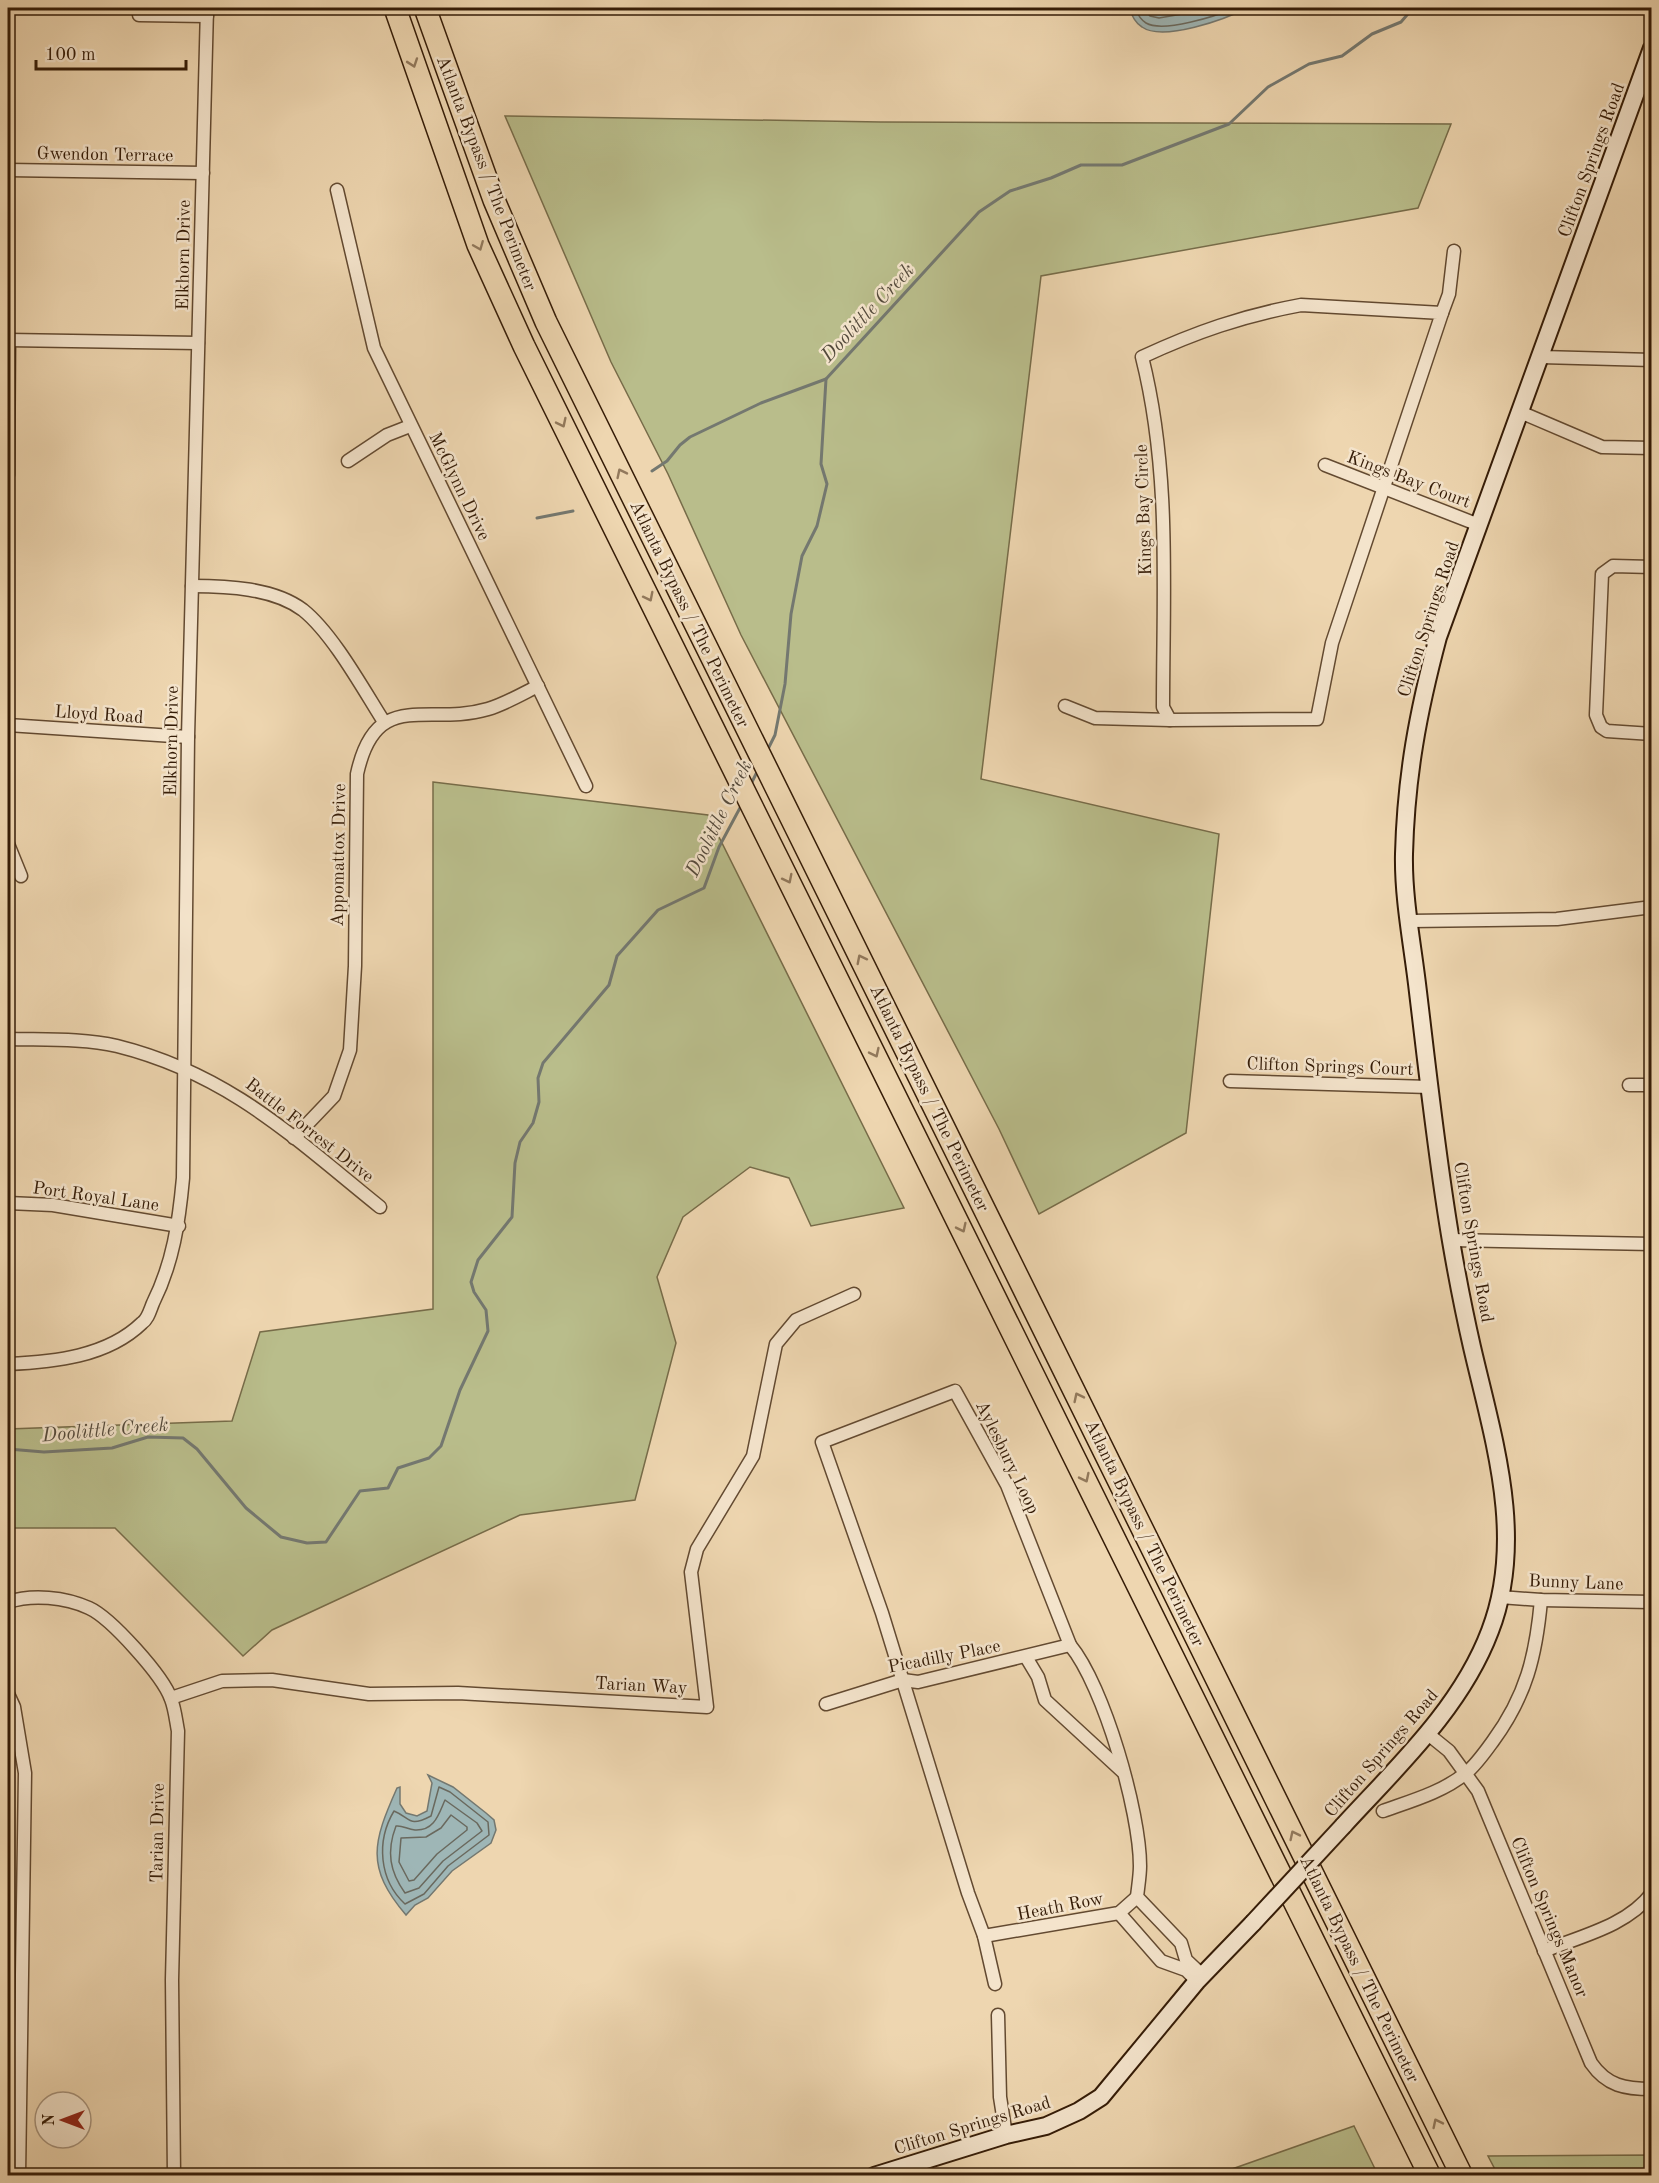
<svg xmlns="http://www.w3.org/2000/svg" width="1659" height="2183" font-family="'Old Standard TT',serif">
  <rect width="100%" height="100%" fill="#eed6b0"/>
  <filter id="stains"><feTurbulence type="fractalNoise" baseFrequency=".00333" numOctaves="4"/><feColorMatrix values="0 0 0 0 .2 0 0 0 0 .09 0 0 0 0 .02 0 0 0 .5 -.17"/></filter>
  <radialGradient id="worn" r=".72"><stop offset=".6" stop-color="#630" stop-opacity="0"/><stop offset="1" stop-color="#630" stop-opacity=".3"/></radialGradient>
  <!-- green -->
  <g fill="#b9bd8b" stroke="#776c49" stroke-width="1.5">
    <polygon points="505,116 881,122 1451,124 1418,208 1041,276 981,779 1219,834 1186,1133 1039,1214 999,1129 741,635 668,474 611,362"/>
    <polygon points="433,782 708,815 904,1208 811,1226 789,1178 750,1167 683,1217 657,1277 676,1343 635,1500 520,1515 272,1630 243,1656 115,1528 8,1528 8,1429 232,1421 260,1332 433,1309"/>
    <polygon points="1354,2126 1378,2175 1215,2175"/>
    <polygon points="1651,2155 1651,2176 1498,2175 1488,2156"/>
  </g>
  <!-- water -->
  <g fill="#9eb6b6" stroke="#747870" stroke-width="1.5">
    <path d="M 1129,8 L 1247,8 C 1226,19 1163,42 1142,27 C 1135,23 1132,15 1129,8 Z"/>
    <path d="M 428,1775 L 453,1787 L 486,1813 L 494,1820 L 496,1830 L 491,1843 L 452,1871 L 428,1898 L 415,1905 L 406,1915 C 365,1867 373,1842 397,1788 L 400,1787 L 400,1804 L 406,1813 L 417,1816 L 427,1811 L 432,1783 Z"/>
  </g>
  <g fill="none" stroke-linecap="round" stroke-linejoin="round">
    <!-- shore -->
    <g stroke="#6a695e" stroke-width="1.5">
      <path d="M 1135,8 C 1137,13 1141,20 1146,23 C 1163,33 1217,16 1234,8"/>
      <polyline points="1143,8 1150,16 1159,18 1217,8"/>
      <path d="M 439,1787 L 450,1792 L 488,1822 L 489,1835 L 448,1866 L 424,1894 L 405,1904 C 379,1880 376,1841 394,1811 C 411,1818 408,1828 431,1816 Z"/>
      <path d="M 445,1800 L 477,1823 L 482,1831 L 443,1861 L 419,1888 L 405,1893 C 390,1872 386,1852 396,1826 C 402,1825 407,1829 415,1830 C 435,1831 439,1813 445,1800 Z"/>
      <polygon points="451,1815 467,1827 467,1830 437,1854 414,1880 409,1881 399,1862 401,1838 426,1837 441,1828"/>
    </g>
    <!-- stream -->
    <g stroke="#747870" stroke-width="3">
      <polyline points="652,471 667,461 680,445 690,437 761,403 826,379"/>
      <polyline points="537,518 573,511"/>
      <polyline points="767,751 775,735 785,684 791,614 802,556 817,526 827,484 821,464 826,379 979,212 1010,191 1051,178 1081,165 1122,165 1229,124 1268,87 1309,64 1342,56 1372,34 1401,22 1413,8"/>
      <polyline points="750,786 758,770"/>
      <polyline points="8,1449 44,1452 112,1448 148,1437 183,1438 197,1449 246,1508 281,1537 307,1543 326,1542 360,1491 388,1488 398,1468 429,1458 441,1446 460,1390 488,1331 486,1310 474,1292 471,1282 478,1260 512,1217 515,1163 520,1142 533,1123 539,1102 538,1078 543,1063 609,985 617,956 658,910 704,888 719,847 741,806"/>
    </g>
    <!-- street casing -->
    <g stroke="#634a31" stroke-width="15">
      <g id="street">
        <polyline points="139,15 207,16"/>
        <polyline points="8,170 203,173"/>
        <polyline points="337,190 374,348 586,786"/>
        <path d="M 1301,305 L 1442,313 L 1332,643 L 1317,719 L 1170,720 L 1163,707 C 1163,589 1171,472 1142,357 C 1196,332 1242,316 1301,305 Z"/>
        <polyline points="1442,313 1449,294 1454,251"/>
        <polyline points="8,340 198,343"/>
        <polyline points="1541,357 1652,360"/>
        <polyline points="1520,412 1602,447 1652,448"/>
        <polyline points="348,461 387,435 410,426"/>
        <polyline points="1325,465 1479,525"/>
        <polyline points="8,475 9,340"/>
        <polyline points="1652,567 1613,566 1602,574 1596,715 1601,727 1607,731 1652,734"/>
        <path d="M 192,586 C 227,586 274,588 303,610 C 333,634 363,689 384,722"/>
        <polyline points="1065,706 1095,718 1170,720"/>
        <polyline points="8,725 188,737"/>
        <polyline points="8,844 21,876"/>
        <polyline points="1410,921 1557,919 1652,907"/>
        <path d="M 8,1039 C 43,1040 83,1038 117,1046 C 229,1074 293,1137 380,1207"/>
        <polyline points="1230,1081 1429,1087"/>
        <polyline points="1629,1085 1652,1085"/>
        <path d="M 294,1138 L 334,1096 L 350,1050 L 355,966 L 357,774 C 376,687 427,727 488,709 C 505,704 522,694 538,686"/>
        <polyline points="8,1203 53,1205 179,1226"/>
        <polyline points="1451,1240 1652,1244"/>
        <path d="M 8,1364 C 53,1362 107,1357 142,1323 C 148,1319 150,1310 153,1303 C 173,1263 179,1222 183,1178 L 188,737 L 207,8"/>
        <polyline points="1500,1597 1541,1600 1652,1602"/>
        <path d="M 8,1602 C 32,1594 65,1597 89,1608 C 111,1618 163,1676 171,1699 C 175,1709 176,1721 178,1731 L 172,1980 L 174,2176"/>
        <polyline points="1026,1657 1038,1677 1045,1700 1122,1771"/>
        <polyline points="8,1694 14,1707 25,1773 19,2176"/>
        <polyline points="171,1698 222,1681 272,1680 369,1694 458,1693 707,1707 691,1572 697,1549 753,1456 776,1344 796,1320 854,1294"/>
        <polyline points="826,1704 903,1680 918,1682 1070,1645"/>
        <path d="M 1428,1734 L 1449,1751 L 1478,1791 L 1591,2063 C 1607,2086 1625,2089 1652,2089"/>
        <path d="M 1383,1811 C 1411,1801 1443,1792 1466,1773 C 1476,1765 1485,1752 1493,1741 C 1526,1696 1536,1656 1541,1600"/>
        <polyline points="1119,1913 1161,1961 1186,1970 1193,1977"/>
        <polyline points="984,1936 1119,1913 1137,1897"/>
        <path d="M 1544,1951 C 1581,1936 1627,1926 1652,1893"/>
        <path d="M 995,1984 L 984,1936 L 968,1893 L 882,1613 L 822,1442 L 955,1391 L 1007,1485 L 1070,1645 C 1104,1686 1140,1812 1140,1866 C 1140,1876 1138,1887 1137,1897 L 1181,1943 L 1186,1960 L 1202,1975"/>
        <polyline points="998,2015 1000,2097 1006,2135"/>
      </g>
    </g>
    <!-- secondary casing -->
    <g stroke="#351c07" stroke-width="20">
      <g id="secondary">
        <path d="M 1343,1826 C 1397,1767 1461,1708 1490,1631 C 1526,1538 1493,1438 1472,1347 C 1464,1312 1457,1276 1451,1241 C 1437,1159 1428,1075 1418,992 C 1413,947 1403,899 1404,854 C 1406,776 1418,712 1438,637 L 1652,48"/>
        <polyline points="874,2176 1006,2135 1046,2126 1079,2111 1101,2097 1197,1981 1253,1923"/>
      </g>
    </g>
    <!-- highway casing -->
    <g stroke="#351c07" stroke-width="24">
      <g id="highway">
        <polyline points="395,8 478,245 524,346 1430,2176"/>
        <polyline points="425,8 494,200 546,322 1462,2176"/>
      </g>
    </g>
    <!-- street -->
    <use href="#street" stroke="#f4e4cc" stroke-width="12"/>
    <!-- secondary -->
    <use href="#secondary" stroke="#f4e4cc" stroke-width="16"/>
    <!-- highway -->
    <use href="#highway" stroke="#eed6b0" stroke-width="21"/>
    <!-- secondary-bridge casing -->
    <g stroke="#351c07" stroke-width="20" stroke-linecap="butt">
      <polyline id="secondary-bridge" points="1253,1923 1343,1826"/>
    </g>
    <!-- secondary-bridge -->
    <use href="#secondary-bridge" stroke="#f4e4cc" stroke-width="16"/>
  </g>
  <!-- one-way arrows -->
  <defs><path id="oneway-chevron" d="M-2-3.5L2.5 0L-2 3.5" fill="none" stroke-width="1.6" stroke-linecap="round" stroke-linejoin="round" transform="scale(1.5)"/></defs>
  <g stroke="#92795c">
    <use href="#oneway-chevron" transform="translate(413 63) rotate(71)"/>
    <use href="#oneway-chevron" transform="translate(479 246) rotate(68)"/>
    <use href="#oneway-chevron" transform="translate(562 423) rotate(64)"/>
    <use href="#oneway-chevron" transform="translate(621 473) rotate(-116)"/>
    <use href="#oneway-chevron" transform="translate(649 597) rotate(63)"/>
    <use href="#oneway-chevron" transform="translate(788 879) rotate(63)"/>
    <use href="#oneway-chevron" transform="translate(861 959) rotate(-117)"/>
    <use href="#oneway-chevron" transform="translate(875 1053) rotate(64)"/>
    <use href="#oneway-chevron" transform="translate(962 1228) rotate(64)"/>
    <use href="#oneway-chevron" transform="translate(1078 1397) rotate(-116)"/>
    <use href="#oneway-chevron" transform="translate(1085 1478) rotate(64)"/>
    <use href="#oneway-chevron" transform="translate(1294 1835) rotate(-116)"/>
    <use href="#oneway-chevron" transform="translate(1437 2123) rotate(-116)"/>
  </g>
  <g text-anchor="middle" stroke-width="5" stroke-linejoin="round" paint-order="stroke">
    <!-- street labels -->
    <g font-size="18" fill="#351c07" stroke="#f4e4cc">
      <text transform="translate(105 154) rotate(1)" y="6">Gwendon Terrace</text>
      <text transform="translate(1591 160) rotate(-70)" y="6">Clifton Springs Road</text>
      <text transform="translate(487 173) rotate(69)" y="6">Atlanta Bypass / The Perimeter</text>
      <text transform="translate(183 255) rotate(-89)" y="6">Elkhorn Drive</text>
      <text transform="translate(1409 479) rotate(21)" y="6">Kings Bay Court</text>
      <text transform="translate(460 486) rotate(64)" y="6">McGlynn Drive</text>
      <text transform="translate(1143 510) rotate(-92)" y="6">Kings Bay Circle</text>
      <text transform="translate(690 614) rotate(64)" y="6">Atlanta Bypass / The Perimeter</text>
      <text transform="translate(1428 619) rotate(-72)" y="6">Clifton Springs Road</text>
      <text transform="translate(99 714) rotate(4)" y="6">Lloyd Road</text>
      <text transform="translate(171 741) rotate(-89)" y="6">Elkhorn Drive</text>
      <text transform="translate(338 855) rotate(-89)" y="6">Appomattox Drive</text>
      <text transform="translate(1330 1066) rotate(2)" y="6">Clifton Springs Court</text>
      <text transform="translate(930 1098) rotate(64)" y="6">Atlanta Bypass / The Perimeter</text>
      <text transform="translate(310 1130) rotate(38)" y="6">Battle Forrest Drive</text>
      <text transform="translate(96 1196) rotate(8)" y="6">Port Royal Lane</text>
      <text transform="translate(1474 1242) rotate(80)" y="6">Clifton Springs Road</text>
      <text transform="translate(1008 1457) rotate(64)" y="6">Aylesbury Loop</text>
      <text transform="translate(1145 1533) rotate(64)" y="6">Atlanta Bypass / The Perimeter</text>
      <text transform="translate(1576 1582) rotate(2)" y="6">Bunny Lane</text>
      <text transform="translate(944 1656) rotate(-11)" y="6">Picadilly Place</text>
      <text transform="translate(641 1685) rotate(3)" y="6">Tarian Way</text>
      <text transform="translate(1381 1753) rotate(-49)" y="6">Clifton Springs Road</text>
      <text transform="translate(157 1833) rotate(-89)" y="6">Tarian Drive</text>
      <text transform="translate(1060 1906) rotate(-11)" y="6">Heath Row</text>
      <text transform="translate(1550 1917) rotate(67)" y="6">Clifton Springs Manor</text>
      <text transform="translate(1360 1969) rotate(64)" y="6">Atlanta Bypass / The Perimeter</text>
      <text transform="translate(972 2125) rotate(-17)" y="6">Clifton Springs Road</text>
    </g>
    <!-- water labels -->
    <g font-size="20" font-style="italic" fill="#544a3c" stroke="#f4e4cc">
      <text transform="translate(867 312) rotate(-47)" y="7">Doolittle Creek</text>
      <text transform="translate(718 818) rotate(-64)" y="7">Doolittle Creek</text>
      <text transform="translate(105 1429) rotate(-5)" y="7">Doolittle Creek</text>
    </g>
  </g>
  <!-- margin -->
  <rect width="1659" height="2183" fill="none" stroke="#eed6b0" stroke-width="30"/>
  <rect x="9" y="9" width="1641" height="2165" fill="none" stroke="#351c07" stroke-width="3"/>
  <rect x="15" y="15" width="1629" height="2153" fill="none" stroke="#351c07" stroke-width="1.5"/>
  <!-- north arrow -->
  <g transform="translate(63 2120) rotate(270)"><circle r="28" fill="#f4e4cc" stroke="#a8947d" stroke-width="1.5"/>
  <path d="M0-4.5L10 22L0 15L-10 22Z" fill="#8f2418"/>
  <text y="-9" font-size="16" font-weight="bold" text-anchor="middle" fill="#351c07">N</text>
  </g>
  <!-- scale -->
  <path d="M36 60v9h150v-9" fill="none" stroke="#351c07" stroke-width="3"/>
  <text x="45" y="60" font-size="18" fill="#351c07" stroke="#f4e4cc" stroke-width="4.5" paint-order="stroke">100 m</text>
  <rect width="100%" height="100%" filter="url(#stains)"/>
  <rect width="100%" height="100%" fill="url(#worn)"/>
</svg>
